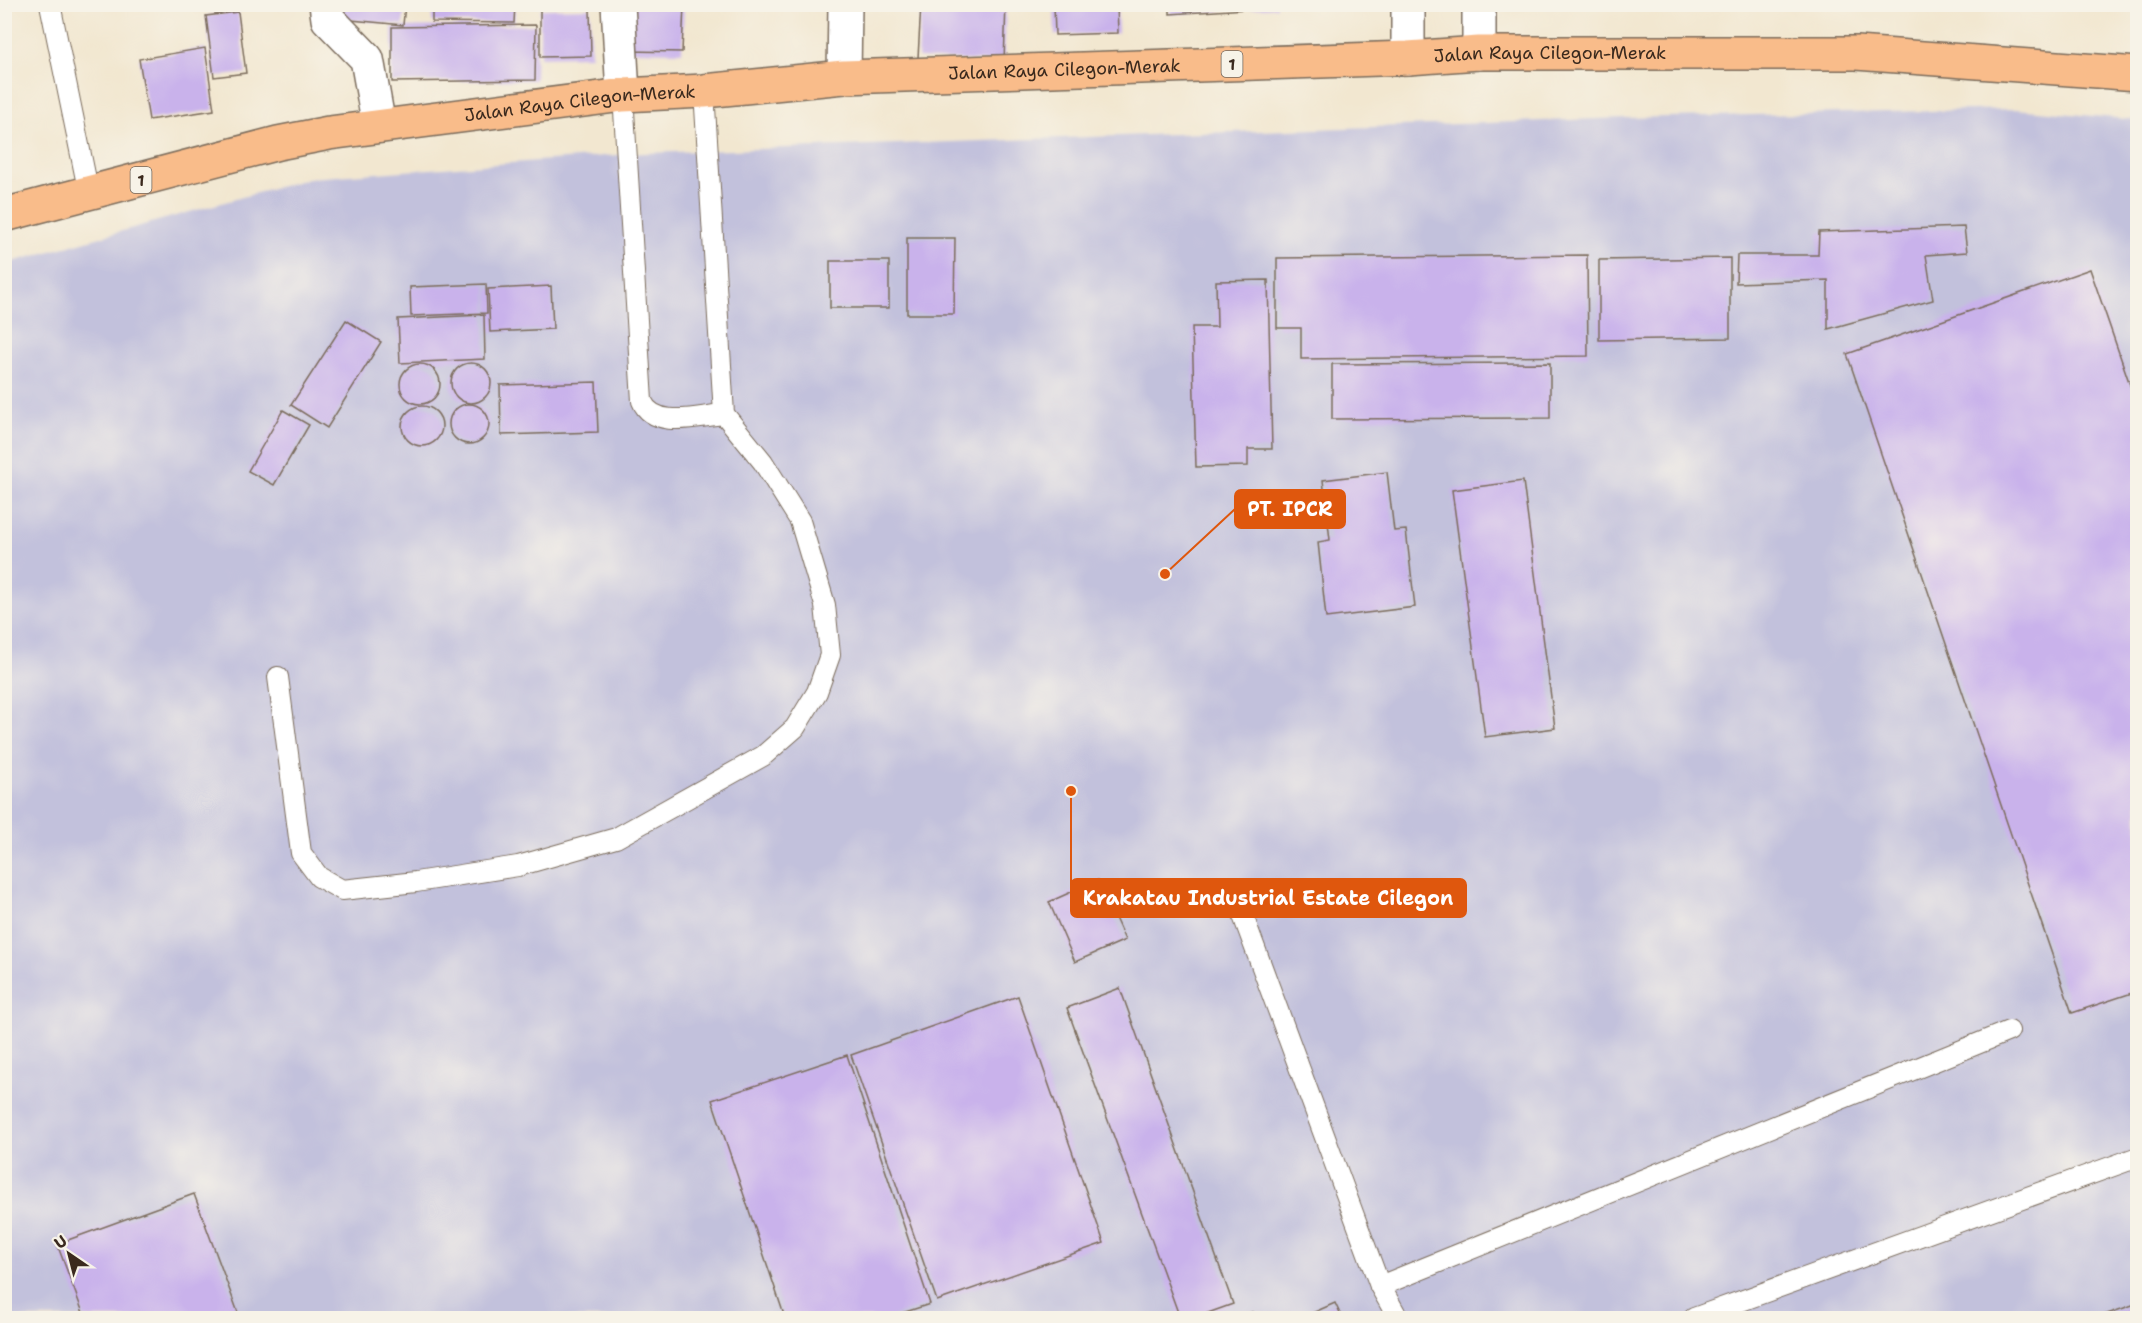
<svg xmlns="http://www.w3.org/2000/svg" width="2142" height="1323" font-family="'Shantell Sans',sans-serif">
  <rect width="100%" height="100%" fill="#f7f3e8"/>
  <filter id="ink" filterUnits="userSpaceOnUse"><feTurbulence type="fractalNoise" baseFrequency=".0167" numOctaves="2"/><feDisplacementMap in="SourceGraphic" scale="12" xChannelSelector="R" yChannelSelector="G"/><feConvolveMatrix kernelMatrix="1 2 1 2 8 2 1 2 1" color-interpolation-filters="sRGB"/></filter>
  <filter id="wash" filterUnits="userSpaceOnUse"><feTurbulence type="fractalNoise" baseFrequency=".008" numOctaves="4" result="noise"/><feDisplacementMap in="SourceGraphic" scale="24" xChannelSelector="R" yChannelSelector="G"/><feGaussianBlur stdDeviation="1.35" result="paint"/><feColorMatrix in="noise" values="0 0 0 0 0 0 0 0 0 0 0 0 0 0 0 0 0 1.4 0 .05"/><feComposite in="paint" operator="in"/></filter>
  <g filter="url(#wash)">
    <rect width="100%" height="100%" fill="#f2e7d0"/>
    <!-- industrial -->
    <polygon fill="#c2c1dc" points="2016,109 2137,120 2137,1318 5,1318 5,264 310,178 645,153 1626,118"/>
    <g id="blocks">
      <!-- building -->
      <g fill="#c9b2eb">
        <polygon points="342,4 405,4 403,25 341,19"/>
        <polygon points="432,4 515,4 514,23 432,22"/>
        <polygon points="630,4 684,4 682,52 628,51"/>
        <polygon points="921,4 1006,4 1004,62 918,58"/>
        <polygon points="1054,4 1117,4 1118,33 1055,35"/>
        <polygon points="1170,4 1277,4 1277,7 1170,14"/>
        <polygon points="590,8 591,56 540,57 540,9"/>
        <polygon points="238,12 246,73 214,77 206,16"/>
        <polygon points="536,25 535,80 392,82 392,27"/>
        <polygon points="205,48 214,110 149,120 139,59"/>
        <polygon points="1964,227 1967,252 1926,255 1933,300 1828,329 1828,280 1736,283 1737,255 1818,255 1819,232"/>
        <polygon points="907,238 955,238 954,314 907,314"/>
        <polygon points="1587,255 1588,356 1301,359 1301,328 1277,328 1277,258"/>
        <polygon points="1730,258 1730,338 1599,340 1599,260"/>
        <rect x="830" y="261" width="59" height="47"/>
        <polygon points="2090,269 2138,408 2138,991 2072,1013 1847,354"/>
        <polygon points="1268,280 1272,449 1248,449 1248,466 1196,467 1192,327 1217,327 1216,281"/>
        <polygon points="486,284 487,313 411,316 410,287"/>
        <polygon points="551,286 553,329 490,332 488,289"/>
        <polygon points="484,315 485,359 400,363 398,319"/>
        <polygon points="346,320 381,342 327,428 291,405"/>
        <polygon points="1550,363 1550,418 1332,419 1332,364"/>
        <circle cx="471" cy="383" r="20"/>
        <circle cx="420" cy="384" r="20"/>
        <polygon points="596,382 598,432 501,435 500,385"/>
        <circle cx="469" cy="424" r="20"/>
        <circle cx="422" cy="426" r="20"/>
        <polygon points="283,410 309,425 274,485 248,471"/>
        <polygon points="1387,472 1394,531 1406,530 1415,607 1326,618 1318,542 1330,540 1323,480"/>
        <polygon points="1523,481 1555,728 1485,737 1452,490"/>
        <polygon points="1098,880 1125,940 1075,962 1049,902"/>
        <polygon points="1120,988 1233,1304 1194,1318 1180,1318 1067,1008"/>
        <polygon points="1018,996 1104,1243 937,1301 851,1055"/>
        <polygon points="847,1055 930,1304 887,1318 785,1318 712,1100"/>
        <polygon points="194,1194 240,1318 85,1318 57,1244"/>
        <polygon points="1335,1303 1342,1318 1301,1318"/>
        <polygon points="2138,1303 2138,1318 2096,1318"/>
        <polygon points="1252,1312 1255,1318 1238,1318"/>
      </g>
    </g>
  </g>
  <g filter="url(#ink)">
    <use href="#blocks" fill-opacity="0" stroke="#7b6c5c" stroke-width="1.5"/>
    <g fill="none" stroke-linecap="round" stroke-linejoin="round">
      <!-- service casing -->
      <g stroke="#7b6c5c" stroke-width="22">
        <g id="service">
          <polyline points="50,4 89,194"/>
          <path d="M 623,95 L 642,401 C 654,430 699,416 724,414"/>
          <polyline points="278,677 301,853 319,877 342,890 416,882 518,866 616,838 763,756 795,728 817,692 830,655 825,605 800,521 763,462 724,414 704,91"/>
          <polyline points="1242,913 1380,1286 1398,1318"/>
          <polyline points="1380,1286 2009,1031"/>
          <polyline points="1694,1318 2138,1157"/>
        </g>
      </g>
      <!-- minor casing -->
      <g stroke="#7b6c5c" stroke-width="36">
        <g id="minor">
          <polyline points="326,4 328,19 367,59 379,126"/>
          <polyline points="618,4 623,95"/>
          <polyline points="1408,4 1408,58"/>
          <polyline points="1479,53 1479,4"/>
          <polyline points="844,77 845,4"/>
        </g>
      </g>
      <!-- trunk casing -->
      <g stroke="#7b6c5c" stroke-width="36">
        <g id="trunk">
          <path id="s1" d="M 4,215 L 278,143 L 329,133 L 623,95 L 704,91 L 844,77 L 1408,58 L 1479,53 L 1856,53 L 2138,74"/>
        </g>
      </g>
      <!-- service -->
      <use href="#service" stroke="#fff" stroke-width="20"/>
      <!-- minor -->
      <use href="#minor" stroke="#fff" stroke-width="33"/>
      <!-- trunk -->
      <use href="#trunk" stroke="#f9bc8a" stroke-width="33"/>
    </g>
  </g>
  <g text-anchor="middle" stroke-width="6" stroke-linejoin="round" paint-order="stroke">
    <!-- shield labels -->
    <g fill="#f7f3e8" stroke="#73665b" stroke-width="1.5">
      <rect x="1221.5" y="51" width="21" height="26" rx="4.5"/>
      <rect x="130.5" y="167" width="21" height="26" rx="4.5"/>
    </g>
    <g font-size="16" font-weight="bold" fill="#3b2a1e">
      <text x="1232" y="70">1</text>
      <text x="141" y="186">1</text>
    </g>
    <!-- street labels -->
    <g font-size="18" fill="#3b2a1e" stroke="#f7f3e8">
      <text dy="6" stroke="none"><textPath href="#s1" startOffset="1560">Jalan Raya Cilegon-Merak</textPath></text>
      <text dy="6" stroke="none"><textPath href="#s1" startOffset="1074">Jalan Raya Cilegon-Merak</textPath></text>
      <text dy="6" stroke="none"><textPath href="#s1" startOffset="588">Jalan Raya Cilegon-Merak</textPath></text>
    </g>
  </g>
  <!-- callouts -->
  <path fill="none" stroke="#df570d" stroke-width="2" d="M1165 574L1235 509M1071 791L1071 898"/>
  <g fill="#df570d" stroke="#f7f3e8" stroke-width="2">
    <circle cx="1165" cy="574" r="6"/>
    <circle cx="1071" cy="791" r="6"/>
  </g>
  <g fill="#df570d" stroke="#df570d" stroke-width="2">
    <rect x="1235" y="490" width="110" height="38" rx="6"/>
    <rect x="1071" y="879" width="395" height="38" rx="6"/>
  </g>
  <g font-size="20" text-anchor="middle" font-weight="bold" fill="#fff">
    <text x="1290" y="516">PT. IPCR</text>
    <text x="1268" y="905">Krakatau Industrial Estate Cilegon</text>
  </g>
  <!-- margin -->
  <rect width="2142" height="1323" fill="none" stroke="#f7f3e8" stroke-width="24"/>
  <!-- north arrow -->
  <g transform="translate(69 1254) rotate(325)" stroke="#f7f3e8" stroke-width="4.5" paint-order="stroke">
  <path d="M0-4.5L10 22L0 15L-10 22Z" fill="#3b2a1e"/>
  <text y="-9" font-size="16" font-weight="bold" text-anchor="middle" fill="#3b2a1e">U</text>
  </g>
</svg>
